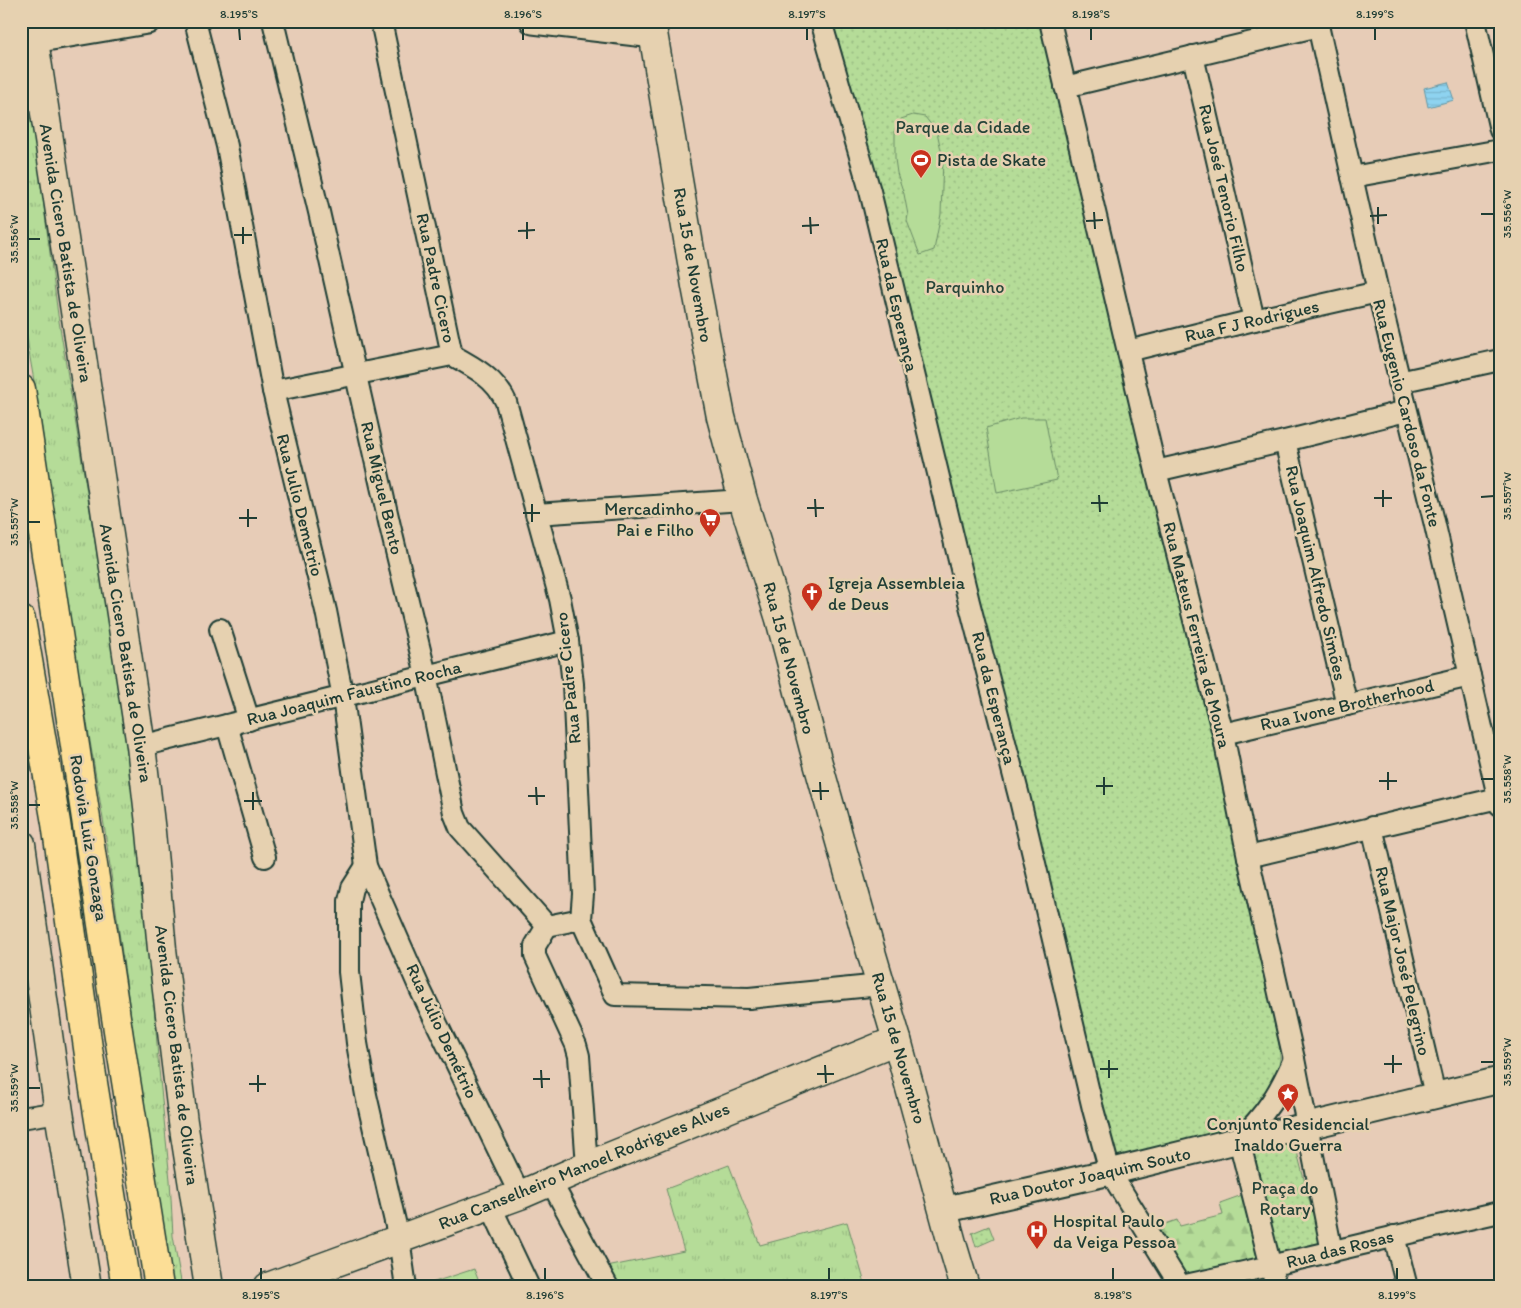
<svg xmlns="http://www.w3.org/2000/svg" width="1521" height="1308" font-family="Itim,sans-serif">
  <defs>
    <pattern id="grass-tufts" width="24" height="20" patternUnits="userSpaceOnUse" patternTransform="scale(1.25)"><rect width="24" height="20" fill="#b5dc98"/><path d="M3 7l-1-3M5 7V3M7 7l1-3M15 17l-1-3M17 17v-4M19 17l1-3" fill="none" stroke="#9bbe84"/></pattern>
    <pattern id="forest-firs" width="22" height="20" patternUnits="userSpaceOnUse" patternTransform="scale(1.25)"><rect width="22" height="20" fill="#b5dc98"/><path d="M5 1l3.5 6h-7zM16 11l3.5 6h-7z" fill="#9bbe84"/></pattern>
    <pattern id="park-dots" width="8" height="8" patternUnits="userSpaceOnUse" patternTransform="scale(1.25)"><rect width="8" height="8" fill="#b5dc98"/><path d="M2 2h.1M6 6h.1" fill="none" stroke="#9bbe84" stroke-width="1.8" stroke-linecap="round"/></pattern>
    <pattern id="water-rules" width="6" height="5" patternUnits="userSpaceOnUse" patternTransform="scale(1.25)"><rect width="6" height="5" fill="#8ed3f0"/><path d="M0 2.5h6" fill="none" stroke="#7ab6ce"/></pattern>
  </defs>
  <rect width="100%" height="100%" fill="#e7ccb7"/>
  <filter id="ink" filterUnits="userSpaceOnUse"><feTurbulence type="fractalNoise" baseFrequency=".02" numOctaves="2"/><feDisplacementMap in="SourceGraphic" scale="10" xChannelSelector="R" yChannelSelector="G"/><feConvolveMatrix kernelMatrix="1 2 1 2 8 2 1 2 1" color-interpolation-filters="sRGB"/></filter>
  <g filter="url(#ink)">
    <!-- grass -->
    <g fill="url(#grass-tufts)" stroke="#6a8c66">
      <polygon points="21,46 24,72 38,161 58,315 100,572 129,764 147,901 158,1059 170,1180 173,1236 182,1287 173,1287 140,1082 105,831 66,597 39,409 30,358 21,296"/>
      <polygon points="729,1165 760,1245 847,1222 866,1287 613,1287 602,1268 684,1251 666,1189"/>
      <polygon points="474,1269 481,1287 419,1287"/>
    </g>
    <!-- forest -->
    <polygon fill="url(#forest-firs)" stroke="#6a8c66" points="1245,1194 1264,1257 1185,1277 1154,1228 1177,1220 1180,1226 1223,1215 1220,1203"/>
    <!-- park -->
    <g fill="url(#park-dots)" stroke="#6a8c66">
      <polygon points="830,21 1042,21 1213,720 1243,874 1280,1049 1280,1066 1268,1100 1231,1135 1112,1163 1050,882 979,609"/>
      <polygon points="1294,1140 1321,1246 1276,1257 1250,1152"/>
      <polygon points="989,1226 994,1239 976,1247 972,1233"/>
    </g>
    <!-- garden -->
    <g fill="#b5dc98" stroke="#6a8c66">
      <polygon points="913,115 925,117 937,132 943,159 941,214 934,250 920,255 907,221 908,215 904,194 897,173 895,159 895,129 901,119"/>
      <polygon points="1021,418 1045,418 1057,480 997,493 986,428"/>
    </g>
    <!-- water -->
    <polygon fill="url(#water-rules)" stroke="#6297a5" points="1448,82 1454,100 1428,107 1424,88"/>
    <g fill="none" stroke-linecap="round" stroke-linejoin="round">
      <!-- minor casing -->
      <g stroke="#1f3d34" stroke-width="24">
        <g id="minor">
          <polyline points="195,21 227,146 273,391 326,611 343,697 366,866 420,989 520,1195"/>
          <polyline points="273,21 319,212 390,526 426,675 454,813 460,828 547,926"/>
          <path d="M 381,21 L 452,355 C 474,367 496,379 506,402 L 560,599 L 568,641 L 573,684 L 583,894 L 581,919 L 547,926"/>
          <polyline points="821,21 870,191 969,602 1020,800 1093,1109 1110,1172 1181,1287"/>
          <polyline points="1050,21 1156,471 1223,734 1248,857 1294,1059 1332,1252"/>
          <polyline points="1317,21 1378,292 1434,521 1500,805"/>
          <polyline points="1475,21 1500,130"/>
          <polyline points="1193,56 1254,320"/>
          <polyline points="1065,87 1319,26"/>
          <polyline points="1352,177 1500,150"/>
          <polyline points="1128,351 1254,320 1378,292"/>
          <polyline points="1399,382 1500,360"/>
          <polyline points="273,391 452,355"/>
          <polyline points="1285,441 1347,705"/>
          <polyline points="1156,471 1285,441 1406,411"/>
          <polyline points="536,514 743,500"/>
          <polyline points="220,629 249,720"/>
          <polyline points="227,725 265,857"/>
          <polyline points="1223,734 1470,676"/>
          <polyline points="141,746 568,641"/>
          <polyline points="1372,827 1435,1095"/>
          <polyline points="1248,857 1498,798"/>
          <polyline points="366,866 352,888 349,901 349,972 357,1043 366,1095 399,1239 406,1287"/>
          <polyline points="581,919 615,995 749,998 881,985"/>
          <polyline points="547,926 535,946 535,956 576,1045 579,1056 587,1166"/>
          <polyline points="21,1118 59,1112"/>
          <polyline points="551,1182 608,1287"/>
          <polyline points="491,1207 529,1287"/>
          <polyline points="1394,1236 1407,1287"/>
          <path d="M 1181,1286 C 1287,1263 1393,1236 1500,1212"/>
          <path d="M 1276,1287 L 1239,1140 C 1266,1114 1279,1093 1294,1059"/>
        </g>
      </g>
      <!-- tertiary casing -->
      <g stroke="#1f3d34" stroke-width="29">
        <g id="tertiary">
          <polyline points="533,21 654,35"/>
          <polyline points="34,40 147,21"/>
          <polyline points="943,1210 1110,1172 1239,1140 1308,1126 1500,1080"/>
        </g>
      </g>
      <!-- secondary casing -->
      <g stroke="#1f3d34" stroke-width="31">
        <g id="secondary">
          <polyline points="31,21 141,746 151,832 162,949 183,1122 209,1287"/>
          <polyline points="651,21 696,286 721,417 743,500 780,619 814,749 869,945 897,1040 953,1247 965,1287"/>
          <polyline points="21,844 59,1112 87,1287"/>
          <polyline points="268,1287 520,1195 587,1166 897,1040"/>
        </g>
      </g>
      <!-- trunk casing -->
      <g stroke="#1f3d34" stroke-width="31">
        <g id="trunk">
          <polyline points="21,389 119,1037 159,1287"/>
          <polyline points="21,620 56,823 93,1083 126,1287"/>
        </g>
      </g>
      <!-- minor -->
      <use href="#minor" stroke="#e6d1b0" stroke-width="20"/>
      <!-- tertiary -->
      <use href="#tertiary" stroke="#e6d1b0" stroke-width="25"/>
      <!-- secondary -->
      <use href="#secondary" stroke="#e6d1b0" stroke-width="28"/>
      <!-- trunk -->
      <use href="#trunk" stroke="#fcde96" stroke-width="28"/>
    </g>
  </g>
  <!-- ticks -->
  <path fill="none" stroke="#1f3d34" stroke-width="2" d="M 239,28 L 240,40M 523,28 L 523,40M 807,28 L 807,40M 1091,28 L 1091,40M 1375,28 L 1375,40M 1378,207 L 1378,224M 1094,212 L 1095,229M 1481,214 L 1494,214M 1370,216 L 1387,215M 810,217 L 811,234M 1086,221 L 1103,220M 527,222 L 527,239M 802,226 L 819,225M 243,227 L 243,244M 518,231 L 535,230M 234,235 L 252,235M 28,239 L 40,239M 1383,490 L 1383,507M 1099,495 L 1100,512M 1481,497 L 1494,496M 1374,498 L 1392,498M 815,499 L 816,517M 1091,503 L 1108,503M 532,504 L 532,522M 807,508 L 824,508M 248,509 L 248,527M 523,513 L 540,513M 239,518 L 257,518M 28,522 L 40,522M 1388,772 L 1388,790M 1104,777 L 1104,795M 1481,779 L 1494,779M 1379,781 L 1397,781M 820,782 L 821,800M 1096,786 L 1113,786M 536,787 L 537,805M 812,791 L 829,791M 253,792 L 253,810M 528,796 L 545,796M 244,801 L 262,801M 28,805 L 40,805M 1393,1055 L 1393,1073M 1109,1060 L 1109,1078M 1481,1062 L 1494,1062M 1384,1064 L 1402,1064M 825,1065 L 826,1083M 1100,1069 L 1118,1069M 541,1070 L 542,1088M 817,1074 L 834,1074M 258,1075 L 258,1092M 533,1079 L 550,1079M 249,1084 L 266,1084M 28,1088 L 40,1088M 261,1268 L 261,1280M 545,1268 L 545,1280M 829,1268 L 829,1280M 1113,1268 L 1113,1280M 1397,1268 L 1397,1280"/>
  <!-- icons -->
  <defs>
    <g id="stadium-pin" transform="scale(1.125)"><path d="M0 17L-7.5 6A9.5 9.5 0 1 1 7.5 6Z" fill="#c8321e" stroke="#e6d1b0"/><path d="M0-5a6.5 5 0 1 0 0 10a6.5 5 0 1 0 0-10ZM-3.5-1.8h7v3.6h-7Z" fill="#fff"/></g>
    <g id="supermarket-pin" transform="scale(1.125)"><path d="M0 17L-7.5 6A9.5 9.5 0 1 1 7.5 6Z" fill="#c8321e" stroke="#e6d1b0"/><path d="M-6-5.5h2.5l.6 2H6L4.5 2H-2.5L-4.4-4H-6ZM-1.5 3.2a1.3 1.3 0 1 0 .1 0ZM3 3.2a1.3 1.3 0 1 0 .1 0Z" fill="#fff"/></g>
    <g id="church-pin" transform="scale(1.125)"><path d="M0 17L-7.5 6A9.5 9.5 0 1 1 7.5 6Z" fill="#c8321e" stroke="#e6d1b0"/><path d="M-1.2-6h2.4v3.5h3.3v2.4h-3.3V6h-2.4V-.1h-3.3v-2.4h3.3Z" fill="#fff"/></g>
    <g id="sight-pin" transform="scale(1.125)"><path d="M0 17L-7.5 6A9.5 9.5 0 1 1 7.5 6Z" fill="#c8321e" stroke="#e6d1b0"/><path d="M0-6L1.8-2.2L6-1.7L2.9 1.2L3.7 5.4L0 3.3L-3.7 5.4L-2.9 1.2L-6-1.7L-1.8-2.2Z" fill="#fff"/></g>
    <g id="hospital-pin" transform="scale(1.125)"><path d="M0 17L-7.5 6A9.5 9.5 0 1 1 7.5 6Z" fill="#c8321e" stroke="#e6d1b0"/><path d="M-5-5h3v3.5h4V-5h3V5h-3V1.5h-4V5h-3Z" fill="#fff"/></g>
  </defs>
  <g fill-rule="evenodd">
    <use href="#stadium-pin" x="921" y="160"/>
    <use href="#supermarket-pin" x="710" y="519"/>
    <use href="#church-pin" x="812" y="593"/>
    <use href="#sight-pin" x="1288" y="1094"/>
    <use href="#hospital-pin" x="1037" y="1231"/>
  </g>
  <g text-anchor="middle" stroke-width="5" stroke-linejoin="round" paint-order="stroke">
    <!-- park labels -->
    <g font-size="18" fill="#264539" stroke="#e6d1b0">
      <text x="963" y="133">Parque da Cidade</text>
      <text x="965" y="293">Parquinho</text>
      <text x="1285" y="1194">Praça do<tspan x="1285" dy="21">Rotary</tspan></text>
    </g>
    <!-- poi labels -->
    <g font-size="18" fill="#1f3d34" stroke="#e6d1b0" text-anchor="start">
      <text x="937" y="166">Pista de Skate</text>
      <text x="694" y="515" text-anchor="end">Mercadinho<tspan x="694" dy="21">Pai e Filho</tspan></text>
      <text x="828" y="589">Igreja Assembleia<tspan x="828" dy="21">de Deus</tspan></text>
      <text x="1288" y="1130" text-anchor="middle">Conjunto Residencial<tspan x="1288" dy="21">Inaldo Guerra</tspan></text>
      <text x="1053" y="1227">Hospital Paulo<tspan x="1053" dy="21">da Veiga Pessoa</tspan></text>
    </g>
    <!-- street labels -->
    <g font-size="18" fill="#1f3d34" stroke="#e6d1b0">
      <text transform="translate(1224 188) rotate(77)" y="6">Rua José Tenorio Filho</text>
      <text transform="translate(66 253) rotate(81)" y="6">Avenida Cicero Batista de Oliveira</text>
      <text transform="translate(693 265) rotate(80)" y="6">Rua 15 de Novembro</text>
      <text transform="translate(436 278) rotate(78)" y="6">Rua Padre Cicero</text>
      <text transform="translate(897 305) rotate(77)" y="6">Rua da Esperança</text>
      <text transform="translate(1252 321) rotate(-13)" y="6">Rua F J Rodrigues</text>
      <text transform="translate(1407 413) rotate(76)" y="6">Rua Eugenio Cardoso da Fonte</text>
      <text transform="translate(382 488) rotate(77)" y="6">Rua Miguel Bento</text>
      <text transform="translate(300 505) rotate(76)" y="6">Rua Julio Demetrio</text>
      <text transform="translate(1316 573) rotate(77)" y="6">Rua Joaquim Alfredo Simões</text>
      <text transform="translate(1197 635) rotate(76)" y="6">Rua Mateus Ferreira de Moura</text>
      <text transform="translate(126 653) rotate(81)" y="6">Avenida Cicero Batista de Oliveira</text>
      <text transform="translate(789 658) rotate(75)" y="6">Rua 15 de Novembro</text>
      <text transform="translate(568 678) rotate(-96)" y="6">Rua Padre Cicero</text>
      <text transform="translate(354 693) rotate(-14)" y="6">Rua Joaquim Faustino Rocha</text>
      <text transform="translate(994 698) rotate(76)" y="6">Rua da Esperança</text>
      <text transform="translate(1347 705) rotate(-13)" y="6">Rua Ivone Brotherhood</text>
      <text transform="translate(89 838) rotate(81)" y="6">Rodovia Luiz Gonzaga</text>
      <text transform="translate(1403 961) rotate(77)" y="6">Rua Major José Pelegrino</text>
      <text transform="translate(442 1031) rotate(65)" y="6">Rua Júlio Demétrio</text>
      <text transform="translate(899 1048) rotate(74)" y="6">Rua 15 de Novembro</text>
      <text transform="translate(177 1055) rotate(83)" y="6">Avenida Cicero Batista de Oliveira</text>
      <text transform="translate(584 1166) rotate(-22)" y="6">Rua Canselheiro Manoel Rodrigues Alves</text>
      <text transform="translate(1090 1176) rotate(-13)" y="6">Rua Doutor Joaquim Souto</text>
      <text transform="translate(1340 1249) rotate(-14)" y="6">Rua das Rosas</text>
    </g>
  </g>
  <!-- margin -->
  <rect width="1521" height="1308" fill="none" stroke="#e6d1b0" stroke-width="55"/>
  <rect x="28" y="28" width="1466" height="1252" fill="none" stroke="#1f3d34" stroke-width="2"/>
  <g font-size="12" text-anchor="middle" fill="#1f3d34">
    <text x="239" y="18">8.195°S</text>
    <text x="523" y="18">8.196°S</text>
    <text x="807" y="18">8.197°S</text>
    <text x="1091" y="18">8.198°S</text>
    <text x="1375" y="18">8.199°S</text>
    <text transform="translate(1507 214) rotate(-90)" y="4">35.556°W</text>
    <text transform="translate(14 239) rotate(-90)" y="4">35.556°W</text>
    <text transform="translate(1507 496) rotate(-90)" y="4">35.557°W</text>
    <text transform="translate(14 522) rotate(-90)" y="4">35.557°W</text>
    <text transform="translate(1507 779) rotate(-90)" y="4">35.558°W</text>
    <text transform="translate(14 805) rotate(-90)" y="4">35.558°W</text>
    <text transform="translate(1507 1062) rotate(-90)" y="4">35.559°W</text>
    <text transform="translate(14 1088) rotate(-90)" y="4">35.559°W</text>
    <text x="261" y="1299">8.195°S</text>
    <text x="545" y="1299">8.196°S</text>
    <text x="829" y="1299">8.197°S</text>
    <text x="1113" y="1299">8.198°S</text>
    <text x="1397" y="1299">8.199°S</text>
  </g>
</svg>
